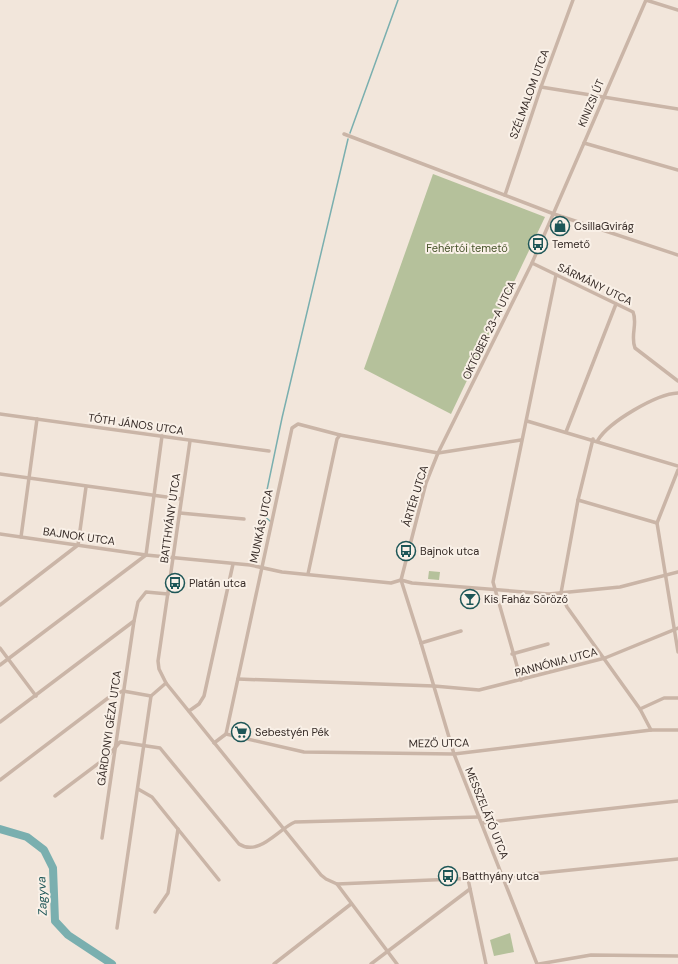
<svg xmlns="http://www.w3.org/2000/svg" width="678" height="964" font-family="'DM Sans',sans-serif">
  <rect width="100%" height="100%" fill="#f2e6db"/>
  <!-- green -->
  <g fill="#b5c19b">
    <polygon points="433,174 545,217 451,414 364,369"/>
    <polygon points="429,571 440,572 439,580 428,579"/>
    <polygon points="510,933 514,952 494,956 490,940"/>
  </g>
  <g fill="none" stroke-linecap="round" stroke-linejoin="round">
    <!-- stream -->
    <g stroke="#7aafaf" stroke-width="1.5">
      <polyline points="350,133 398,0"/>
      <polyline points="270,521 262,514 282,418 348,139"/>
    </g>
    <!-- river -->
    <polyline stroke="#7aafaf" stroke-width="8" points="0,829 27,837 44,850 53,868 55,921 68,935 112,964"/>
    <!-- street -->
    <g stroke="#cab5a7" stroke-width="3.5">
      <polyline points="646,0 678,10"/>
      <polyline points="541,87 678,109"/>
      <polyline points="344,134 554,214 678,255"/>
      <polyline points="584,143 678,170"/>
      <polyline points="505,195 541,87 573,0"/>
      <path d="M 532,263 L 633,312 C 638,323 630,336 635,348 L 678,381"/>
      <polyline points="0,414 269,451"/>
      <polyline points="527,421 678,466"/>
      <polyline points="566,432 616,304"/>
      <polyline points="593,439 578,500 561,593 567,607 640,709 651,730"/>
      <path d="M 598,440 C 609,422 656,394 678,393"/>
      <polyline points="190,441 158,661 159,669 166,683 321,875 326,879 337,884 502,877 678,859"/>
      <polyline points="678,470 657,523 678,652"/>
      <polyline points="0,474 181,499"/>
      <polyline points="578,500 657,523"/>
      <polyline points="180,513 244,519"/>
      <polyline points="0,534 146,555 250,565 282,572 391,583 401,580 412,583 549,594 620,587 678,572"/>
      <polyline points="21,537 37,419"/>
      <polyline points="308,574 337,439 340,435"/>
      <polyline points="0,605 78,545 86,487"/>
      <polyline points="461,631 421,643 401,580 426,483 438,453 532,263 646,0"/>
      <polyline points="421,643 454,754 537,964"/>
      <polyline points="0,648 36,696"/>
      <polyline points="512,654 548,644"/>
      <polyline points="0,665 146,555 162,436"/>
      <polyline points="238,679 434,686 479,690 605,658 678,628"/>
      <polyline points="521,680 493,582 556,275"/>
      <polyline points="640,709 664,698 678,698"/>
      <polyline points="189,711 199,704 204,696 233,564"/>
      <polyline points="0,722 134,621 138,602 146,592 168,594"/>
      <polyline points="226,734 304,752 454,754 651,730 678,730"/>
      <polyline points="214,743 226,734 292,428 298,424 340,435 438,453 521,440"/>
      <polyline points="0,780 112,695 123,691 151,696 166,683"/>
      <polyline points="138,789 152,797 219,880"/>
      <path d="M 55,796 L 107,757 L 120,742 L 160,748 L 239,844 C 259,857 278,829 295,822 L 479,817"/>
      <polyline points="482,823 678,801"/>
      <polyline points="102,838 134,621"/>
      <polyline points="468,879 486,964"/>
      <polyline points="337,884 397,964"/>
      <polyline points="155,912 168,893 178,829"/>
      <polyline points="117,928 151,696"/>
      <polyline points="274,964 351,904"/>
      <polyline points="371,964 470,889"/>
      <polyline points="539,964 591,955 678,956"/>
    </g>
  </g>
  <!-- icons -->
  <defs>
    <g id="shop-ring" transform="scale(1)"><circle r="9.5" fill="#f9f0e7" stroke="#1d5657" stroke-width="1.5"/><path d="M-5-2.5h2.3a2.7 3.5 0 0 1 5.4 0H5L5.5 6h-11ZM-1.5-2.5h3a1.5 2.3 0 0 0-3 0Z" fill="#1d5657"/></g>
    <g id="bus-ring" transform="scale(1)"><circle r="9.5" fill="#f9f0e7" stroke="#1d5657" stroke-width="1.5"/><path d="M-5-6H5V4H4V6H2V4H-2V6H-4V4H-5ZM-3.5-4V0h7V-4ZM-3.5 1.2v1.5H-2V1.2ZM2 1.2v1.5H3.5V1.2Z" fill="#1d5657"/></g>
    <g id="bar-ring" transform="scale(1)"><circle r="9.5" fill="#f9f0e7" stroke="#1d5657" stroke-width="1.5"/><path d="M-6-5H6L.8 .8V4.5H3.5V6h-7V4.5H-.8V.8Z" fill="#1d5657"/></g>
    <g id="supermarket-ring" transform="scale(1)"><circle r="9.5" fill="#f9f0e7" stroke="#1d5657" stroke-width="1.5"/><path d="M-6-5.5h2.5l.6 2H6L4.5 2H-2.5L-4.4-4H-6ZM-1.5 3.2a1.3 1.3 0 1 0 .1 0ZM3 3.2a1.3 1.3 0 1 0 .1 0Z" fill="#1d5657"/></g>
  </defs>
  <g fill-rule="evenodd">
    <use href="#shop-ring" x="560" y="226"/>
    <use href="#bus-ring" x="538" y="244"/>
    <use href="#bus-ring" x="406" y="551"/>
    <use href="#bus-ring" x="175" y="583"/>
    <use href="#bar-ring" x="470" y="599"/>
    <use href="#supermarket-ring" x="241" y="732"/>
    <use href="#bus-ring" x="448" y="876"/>
  </g>
  <g text-anchor="middle" stroke-width="4" stroke-linejoin="round" paint-order="stroke">
    <!-- street labels -->
    <g font-size="11" fill="#362b27" stroke="#f9f0e7">
      <text transform="translate(529 94) rotate(-70)" y="4">SZÉLMALOM UTCA</text>
      <text transform="translate(591 103) rotate(-67)" y="4">KINIZSI ÚT</text>
      <text transform="translate(595 284) rotate(26)" y="4">SÁRMÁNY UTCA</text>
      <text transform="translate(489 330) rotate(-64)" y="4">OKTÓBER 23-A UTCA</text>
      <text transform="translate(136 424) rotate(8)" y="4">TÓTH JÁNOS UTCA</text>
      <text transform="translate(415 496) rotate(-73)" y="4">ÁRTÉR UTCA</text>
      <text transform="translate(170 518) rotate(-82)" y="4">BATTHYÁNY UTCA</text>
      <text transform="translate(261 526) rotate(-78)" y="4">MUNKÁS UTCA</text>
      <text transform="translate(79 536) rotate(8)" y="4">BAJNOK UTCA</text>
      <text transform="translate(556 662) rotate(-15)" y="4">PANNÓNIA UTCA</text>
      <text transform="translate(109 728) rotate(-82)" y="4">GÁRDONYI GÉZA UTCA</text>
      <text transform="translate(439 743) rotate(-1)" y="4">MEZŐ UTCA</text>
      <text transform="translate(487 813) rotate(68)" y="4">MESSZELÁTÓ UTCA</text>
    </g>
    <!-- poi labels -->
    <g font-size="11" fill="#362b27" stroke="#f9f0e7" text-anchor="start">
      <text x="574" y="230">CsillaGvirág</text>
      <text x="552" y="248">Temető</text>
      <text x="420" y="555">Bajnok utca</text>
      <text x="189" y="587">Platán utca</text>
      <text x="484" y="603">Kis Faház Söröző</text>
      <text x="255" y="736">Sebestyén Pék</text>
      <text x="462" y="880">Batthyány utca</text>
    </g>
    <!-- park labels -->
    <g font-size="11" fill="#47542b" stroke="#f9f0e7">
      <text x="467" y="252">Fehértói temető</text>
    </g>
    <!-- water labels -->
    <g font-size="12" font-style="italic" fill="#1d5657" stroke="#f9f0e7">
      <text transform="translate(42 896) rotate(-92)" y="4">Zagyva</text>
    </g>
  </g>
</svg>
